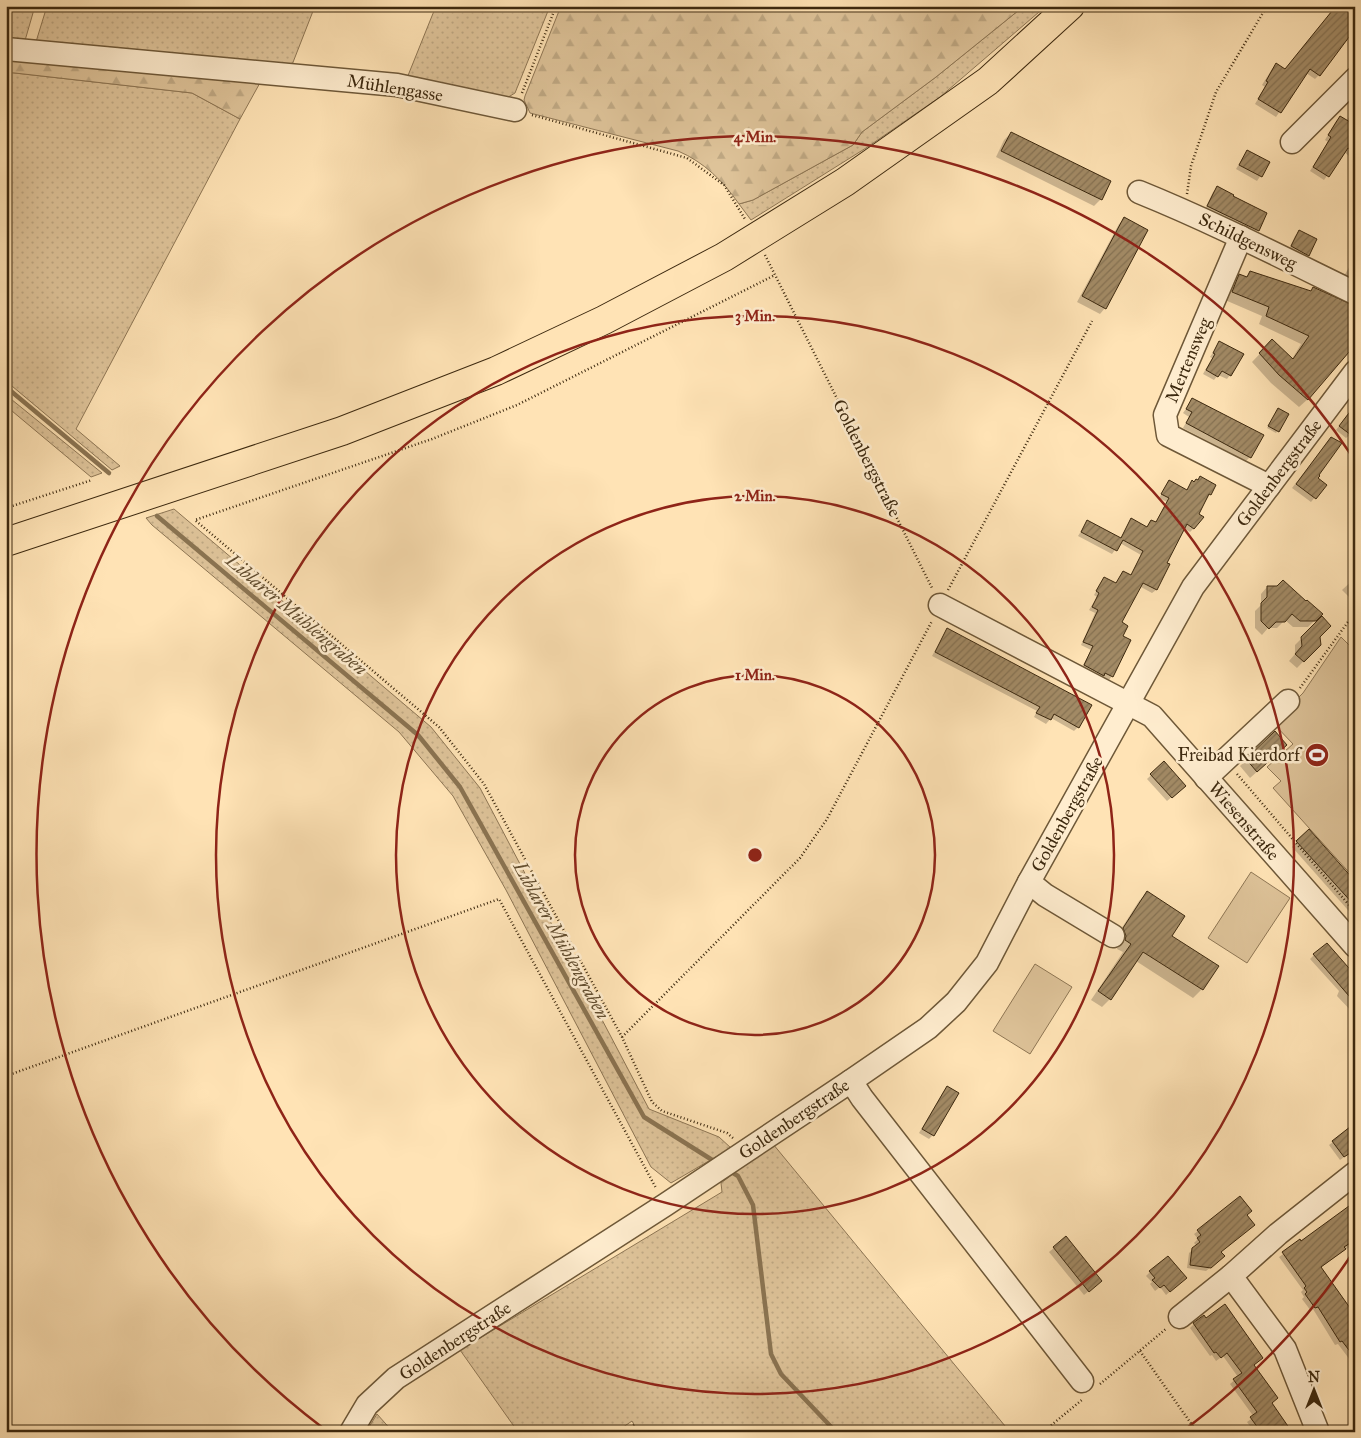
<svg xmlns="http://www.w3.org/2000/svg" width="1361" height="1438" font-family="'IM FELL Great Primer',serif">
  <defs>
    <pattern id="grass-dots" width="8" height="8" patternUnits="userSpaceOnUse" patternTransform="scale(1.25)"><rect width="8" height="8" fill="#dec399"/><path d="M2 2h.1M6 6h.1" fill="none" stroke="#bfa883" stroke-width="1.8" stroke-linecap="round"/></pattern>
    <pattern id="forest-firs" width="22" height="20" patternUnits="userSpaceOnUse" patternTransform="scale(1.25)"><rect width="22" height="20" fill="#dec399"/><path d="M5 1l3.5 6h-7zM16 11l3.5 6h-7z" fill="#bfa883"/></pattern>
    <pattern id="building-hatch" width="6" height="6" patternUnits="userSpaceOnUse" patternTransform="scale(1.25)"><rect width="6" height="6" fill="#a28a65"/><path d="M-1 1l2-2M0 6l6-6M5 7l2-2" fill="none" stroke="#857152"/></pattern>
  </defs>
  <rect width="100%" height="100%" fill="#ffe3b5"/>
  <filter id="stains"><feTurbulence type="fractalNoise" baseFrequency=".004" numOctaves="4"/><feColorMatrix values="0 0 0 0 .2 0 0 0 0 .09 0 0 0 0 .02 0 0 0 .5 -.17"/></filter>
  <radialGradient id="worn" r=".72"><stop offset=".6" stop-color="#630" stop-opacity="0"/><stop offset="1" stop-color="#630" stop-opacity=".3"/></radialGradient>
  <!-- grass -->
  <g fill="url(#grass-dots)" stroke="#8e7654">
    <polygon points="6,6 35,6 24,44 6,42"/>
    <polygon points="47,6 315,6 290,70 35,45"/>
    <polygon points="436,6 550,6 515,93 500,102 405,83"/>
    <polygon points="1024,6 1046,6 940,97 866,148 751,220 739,204 753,200 853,145 862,132 936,77"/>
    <polygon points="6,72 192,93 240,119 76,429 120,466 112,470 6,381"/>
    <polygon points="6,395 102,473 91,477 6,406"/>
    <polygon points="174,509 431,727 480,788 649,1109 719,1137 731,1148 671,1183 651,1167 506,890 453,796 399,732 152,525 146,518"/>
    <polygon points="773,1144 1010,1432 638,1432 632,1421 616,1432 518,1432 460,1350 722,1192 721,1183"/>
    <polygon points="377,1414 393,1432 366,1432"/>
  </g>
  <!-- forest -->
  <g fill="url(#forest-firs)" stroke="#8e7654">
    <path d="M 561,6 L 733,6 L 741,10 L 744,6 L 1024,6 L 936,77 L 862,132 L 853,145 L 753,200 L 739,204 C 723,181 704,162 678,151 L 530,113 L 524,100 L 525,96 Z"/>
    <polygon points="6,55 261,81 240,119 192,93 6,72"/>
  </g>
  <!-- garden -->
  <g fill="#dec399" stroke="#8e7654">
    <polygon points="1341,637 1355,651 1355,879 1273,788 1281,781 1267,767 1293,744 1273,723 1303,693"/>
    <polygon points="1251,872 1290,898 1247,963 1208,938"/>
    <polygon points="1035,964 1072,987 1030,1054 993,1031"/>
  </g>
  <!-- shadow -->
  <g fill="#0003">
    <polygon points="1319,27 1319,75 1315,79 1306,73 1276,117 1255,104 1265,87 1262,85 1272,69 1276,65 1285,71"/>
    <polygon points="1355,109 1355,149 1349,156 1344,152 1324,180 1310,171 1328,142 1325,140 1336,121 1341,117 1346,121"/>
    <polygon points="1011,133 1101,199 1094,206 996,157 1004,140"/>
    <polygon points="1247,151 1269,163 1257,181 1236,169"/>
    <polygon points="1217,188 1258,230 1253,234 1204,211 1213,192"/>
    <polygon points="1125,218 1105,308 1100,314 1077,302 1119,224"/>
    <polygon points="1299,232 1308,255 1304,259 1288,251 1295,236"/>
    <polygon points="1355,257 1355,282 1344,276"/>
    <polygon points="1250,273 1355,307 1308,399 1299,407 1271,383 1252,362 1272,341 1292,359 1301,344 1259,324 1262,316 1225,300 1231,284 1240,275 1245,278"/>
    <polygon points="1219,343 1230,375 1227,379 1218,375 1214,380 1203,374 1212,358 1210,357"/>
    <polygon points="1193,399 1250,457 1246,461 1183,428 1189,417 1183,413"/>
    <polygon points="1355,405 1355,437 1351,434 1346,438 1336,430"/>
    <polygon points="1276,412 1287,415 1276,433 1267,428"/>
    <polygon points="1327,443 1317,478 1325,485 1311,502 1292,488"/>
    <polygon points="1169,482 1186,491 1192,482 1210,494 1198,514 1202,517 1193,529 1190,532 1184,528 1166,563 1169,565 1156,590 1152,593 1139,586 1120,623 1121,636 1112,676 1109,680 1101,676 1099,678 1081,669 1091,650 1081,645 1095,613 1089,610 1097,597 1094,595 1104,578 1115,584 1123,572 1130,576 1141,555 1120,543 1112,554 1078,536 1087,522 1120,539 1131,520 1146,528 1151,521 1155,523 1167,502 1159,498"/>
    <polygon points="1355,578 1355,597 1352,600 1342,590"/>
    <polygon points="1267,587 1321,614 1308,627 1293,627 1285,620 1277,628 1268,628 1262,635 1255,628 1255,611 1261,605 1261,594"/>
    <polygon points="1322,618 1320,644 1297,668 1289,661 1295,654 1295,645"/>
    <polygon points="947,630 1078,727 1074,731 1051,718 1046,724 1034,717 1037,711 932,656 944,634"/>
    <polygon points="1275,733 1279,752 1250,778 1240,766"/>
    <polygon points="1164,763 1180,790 1167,801 1147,779"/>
    <polygon points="1309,831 1355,882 1355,918 1292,847"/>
    <polygon points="1147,893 1170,936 1217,966 1202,989 1193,998 1136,961 1110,999 1102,1007 1091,1000 1123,952 1117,949 1118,945 1116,937 1139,901"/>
    <polygon points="1314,955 1355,977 1355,1015 1337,996 1339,991 1310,959"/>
    <polygon points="947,1087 933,1135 929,1139 919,1133 943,1092"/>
    <polygon points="1333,1142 1355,1149 1340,1160 1329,1145"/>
    <polygon points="1355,1203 1355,1243 1320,1268 1355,1317 1355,1372 1351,1367 1353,1364 1338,1344 1335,1345 1313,1309 1311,1311 1302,1299 1304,1297 1301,1292 1303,1290 1279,1257"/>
    <polygon points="1246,1216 1220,1253 1219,1260 1206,1271 1187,1268 1189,1253 1197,1246 1194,1243 1198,1239 1194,1234 1198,1231"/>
    <polygon points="1066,1238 1096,1285 1084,1295 1049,1252"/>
    <polygon points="1150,1272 1181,1282 1166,1295 1160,1287 1155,1291 1150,1284 1152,1282 1146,1276"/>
    <polygon points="1194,1324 1262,1358 1253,1365 1271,1403 1291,1432 1254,1432 1247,1422 1254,1417 1230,1384 1238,1377 1223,1356 1216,1361 1212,1355 1210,1356 1190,1328"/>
  </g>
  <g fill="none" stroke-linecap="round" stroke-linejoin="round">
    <!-- stream -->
    <g stroke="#8a7351" stroke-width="4.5">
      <polyline points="6,387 109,473"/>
      <polyline points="157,516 418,735 460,787 644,1117 717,1163"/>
      <polyline points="728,1170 738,1176 753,1205 771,1354 781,1374 836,1432"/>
    </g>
  </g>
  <!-- building -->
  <g fill="url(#building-hatch)" stroke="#3d290f">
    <polygon points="1336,6 1355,6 1355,29 1320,76 1310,69 1281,113 1258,99 1268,82 1266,81 1276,63 1285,69"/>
    <polygon points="1340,116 1355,125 1355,152 1348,148 1329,177 1313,167 1331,137 1328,135"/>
    <polygon points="1011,132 1111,181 1102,200 1001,151"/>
    <polygon points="1247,150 1270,162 1262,177 1239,165"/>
    <polygon points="1217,186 1234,195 1233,196 1267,213 1259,231 1207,206"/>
    <polygon points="1124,217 1148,230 1106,309 1082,296"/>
    <polygon points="1299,230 1317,239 1309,256 1291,246"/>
    <polygon points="1250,271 1311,291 1313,287 1355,306 1355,345 1308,400 1279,375 1259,353 1272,339 1293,359 1309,336 1266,316 1269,307 1232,292 1239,274 1247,277"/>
    <polygon points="1219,341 1244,354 1231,376 1222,371 1218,377 1206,370 1215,354 1213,353"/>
    <polygon points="1192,398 1264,435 1251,458 1186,423 1192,412 1186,409"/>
    <polygon points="1355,405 1355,438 1339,426"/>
    <polygon points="1278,408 1289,414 1279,432 1268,426"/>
    <polygon points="1331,437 1342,443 1319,475 1320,476 1318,478 1327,485 1316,499 1296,484"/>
    <polygon points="1200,476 1216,485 1211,495 1209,494 1199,514 1204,517 1194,529 1187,524 1167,563 1170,564 1157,590 1143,583 1122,622 1128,626 1123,636 1131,640 1113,677 1105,673 1104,676 1084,665 1093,646 1083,642 1098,610 1092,607 1099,593 1096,591 1104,577 1116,583 1123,571 1131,575 1143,551 1123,540 1117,551 1081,532 1087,520 1121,538 1131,518 1147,527 1151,520 1156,522 1169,498 1161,494 1169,480 1187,490 1192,480 1194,482 1196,479 1198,480"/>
    <polygon points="1283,580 1306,601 1307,600 1323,614 1316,621 1300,621 1292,614 1285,622 1276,622 1269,629 1261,621 1261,603 1267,597 1267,586 1277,586"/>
    <polygon points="1322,616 1331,626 1320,637 1321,645 1304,662 1295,654 1302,646 1301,637"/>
    <polygon points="947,628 1092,705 1079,728 1054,714 1051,720 1036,713 1040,707 935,652"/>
    <polygon points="1275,731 1287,745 1257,772 1246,759"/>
    <polygon points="1164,761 1186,786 1172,798 1150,774"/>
    <polygon points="1309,829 1355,881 1355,906 1296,841"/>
    <polygon points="1147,891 1185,916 1172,936 1219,966 1203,990 1143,952 1111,1000 1098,991 1131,944 1125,940 1126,936 1123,928"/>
    <polygon points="1327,943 1355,975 1355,1003 1313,954"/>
    <polygon points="947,1086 959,1093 934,1136 922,1129"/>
    <polygon points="1355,1123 1355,1150 1344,1157 1332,1141"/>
    <polygon points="1240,1196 1252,1211 1247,1215 1255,1225 1221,1252 1225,1256 1211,1268 1190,1265 1192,1248 1200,1242 1197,1238 1201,1235 1197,1230"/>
    <polygon points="1349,1206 1355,1214 1355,1240 1344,1247 1346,1249 1321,1267 1355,1315 1355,1358 1342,1341 1340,1342 1318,1307 1315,1308 1305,1294 1307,1292 1304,1288 1306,1286 1282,1252 1300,1239 1301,1241"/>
    <polygon points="1066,1236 1102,1281 1089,1292 1053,1247"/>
    <polygon points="1168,1256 1187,1278 1170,1292 1164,1285 1160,1288 1152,1280 1155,1278 1149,1271"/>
    <polygon points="1225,1304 1263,1358 1254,1365 1278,1398 1272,1403 1292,1432 1261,1432 1250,1417 1257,1412 1233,1379 1242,1373 1227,1353 1221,1358 1216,1352 1214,1353 1193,1323 1204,1315 1206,1318"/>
  </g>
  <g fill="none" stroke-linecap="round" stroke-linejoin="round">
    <!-- minor casing -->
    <g stroke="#6e5838" stroke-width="25">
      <g id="minor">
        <polyline points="6,49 397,85 515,110"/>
        <polyline points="1292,142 1355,79"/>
        <path d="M 1139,192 C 1213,222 1283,258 1355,293"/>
        <polyline points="1241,237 1165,415 1168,435 1269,486"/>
        <polyline points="940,605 1152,716 1355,946"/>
        <polyline points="1206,778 1288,701"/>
        <polyline points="1029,882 1045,895 1113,936"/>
        <polyline points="851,1081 862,1098 1082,1381"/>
        <polyline points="1180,1317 1231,1276"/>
        <polyline points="351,1432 367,1405 396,1378 665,1205 851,1081 928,1028 956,1002 987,963 1029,882 1193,587 1355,372"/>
        <polyline points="1318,1432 1285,1349 1231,1276 1278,1234 1355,1173"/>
      </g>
    </g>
    <!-- major casing -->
    <g stroke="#3d290f" stroke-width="30">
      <polyline id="major" points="6,542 342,431 496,371 604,320 724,257 845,182 988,81 1070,6"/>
    </g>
    <!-- path -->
    <g stroke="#3d290f" stroke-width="2.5" stroke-dasharray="1 2.5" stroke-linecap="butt">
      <polyline points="522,93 556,6"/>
      <polyline points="532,115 687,158 724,185 745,219"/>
      <polyline points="1187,194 1191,166 1216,92 1267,6"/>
      <polyline points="765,255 932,588"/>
      <polyline points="6,508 92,480"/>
      <polyline points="948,590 1092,321"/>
      <polyline points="1300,688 1348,622 1355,616"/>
      <polyline points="1237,774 1355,912"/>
      <polyline points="622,1037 800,858 827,819 932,621"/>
      <polyline points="6,1076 499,899 656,1188"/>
      <polyline points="733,1138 727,1133 662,1111 652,1102 622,1037 484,784 439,727 195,520 432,439 517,405 775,275"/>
      <polyline points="1140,1351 1197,1432"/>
      <polyline points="1100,1384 1167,1328"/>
      <polyline points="625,1432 634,1425"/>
      <polyline points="1043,1432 1083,1399"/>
    </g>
    <!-- minor -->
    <use href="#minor" stroke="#ffedcf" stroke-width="22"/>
    <!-- major -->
    <use href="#major" stroke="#ffe3b5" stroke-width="28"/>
  </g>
  <!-- distance rings -->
  <g fill="none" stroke="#8f2418" stroke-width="2.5">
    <circle cx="755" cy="855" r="180"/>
    <circle cx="755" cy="855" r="359"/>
    <circle cx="755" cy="855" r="539"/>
    <path d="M1354 1251A718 718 0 0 1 1187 1428M323 1428A718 718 0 1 1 1354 459"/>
  </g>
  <!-- icons -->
  <defs>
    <g id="stadium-disc" transform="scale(1.25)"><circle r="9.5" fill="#8f2418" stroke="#ffedcf"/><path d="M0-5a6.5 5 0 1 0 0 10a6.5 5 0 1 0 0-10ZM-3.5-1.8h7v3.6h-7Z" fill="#fff"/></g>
  </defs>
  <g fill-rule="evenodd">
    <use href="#stadium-disc" x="1317" y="755"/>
  </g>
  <g text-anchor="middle" stroke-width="5" stroke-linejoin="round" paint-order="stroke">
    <!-- street labels -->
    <g font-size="18" fill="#3d290f" stroke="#ffedcf">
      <text transform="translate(395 88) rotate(9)" y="6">Mühlengasse</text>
      <text transform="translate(1248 241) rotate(26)" y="6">Schildgensweg</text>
      <text transform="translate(1188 360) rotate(-67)" y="6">Mertensweg</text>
      <text transform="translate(867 458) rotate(63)" y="6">Goldenbergstraße</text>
      <text transform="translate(1279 473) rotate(-53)" y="6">Goldenbergstraße</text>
      <text transform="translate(1067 814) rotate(-61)" y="6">Goldenbergstraße</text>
      <text transform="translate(1244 821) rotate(49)" y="6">Wiesenstraße</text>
      <text transform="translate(794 1119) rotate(-34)" y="6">Goldenbergstraße</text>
      <text transform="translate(455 1341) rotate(-33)" y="6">Goldenbergstraße</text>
    </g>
    <!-- poi labels -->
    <g font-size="18" fill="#3d290f" stroke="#ffedcf" text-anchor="end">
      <text x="1300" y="761">Freibad Kierdorf</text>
    </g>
    <!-- water labels -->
    <g font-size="19" font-style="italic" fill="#634e30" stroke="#ffedcf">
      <text transform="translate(297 614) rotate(40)" y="7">Liblarer Mühlengraben</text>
      <text transform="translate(562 940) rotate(61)" y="7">Liblarer Mühlengraben</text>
    </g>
  </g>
  <circle cx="755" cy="855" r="8" fill="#8f2418" stroke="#ffedcf" stroke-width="2.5"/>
  <g font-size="15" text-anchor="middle" font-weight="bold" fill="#8f2418" stroke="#ffedcf" stroke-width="5" stroke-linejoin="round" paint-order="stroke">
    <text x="755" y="142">4 Min.</text>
    <text x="755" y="321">3 Min.</text>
    <text x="755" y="501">2 Min.</text>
    <text x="755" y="680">1 Min.</text>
  </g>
  <!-- margin -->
  <rect width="1361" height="1438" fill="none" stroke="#ffe3b5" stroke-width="25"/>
  <rect x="8" y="8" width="1346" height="1423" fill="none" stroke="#3d290f" stroke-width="2.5"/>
  <rect x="12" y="12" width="1336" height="1413" fill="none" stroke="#3d290f"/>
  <!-- north arrow -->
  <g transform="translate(1314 1390)" stroke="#ffedcf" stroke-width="4" paint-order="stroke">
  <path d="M0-4L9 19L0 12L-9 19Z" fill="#3d290f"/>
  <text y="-8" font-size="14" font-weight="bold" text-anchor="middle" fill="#3d290f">N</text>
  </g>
  <rect width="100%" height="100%" filter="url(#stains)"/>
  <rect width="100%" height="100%" fill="url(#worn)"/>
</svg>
